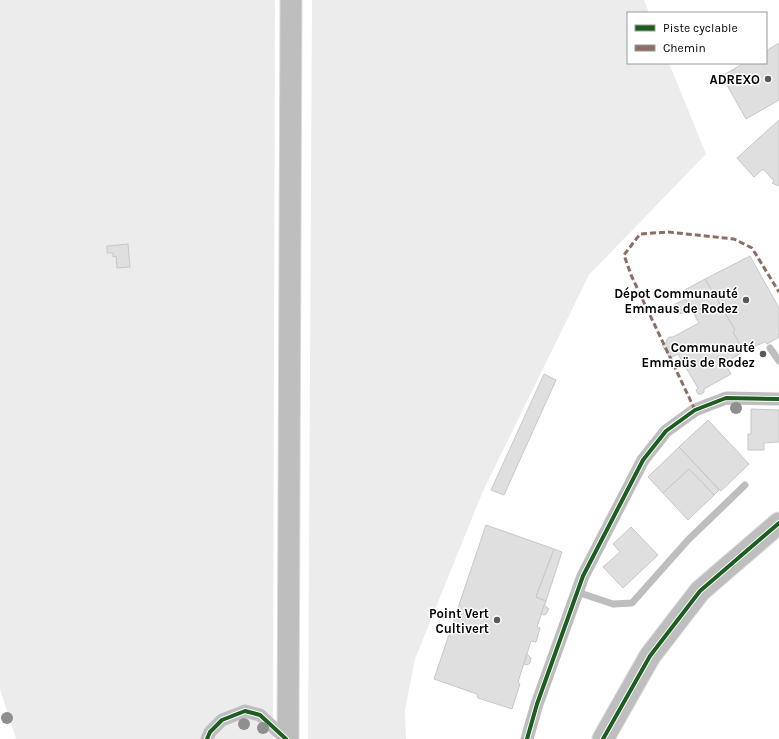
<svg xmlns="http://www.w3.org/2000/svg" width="779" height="739" font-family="Karla,sans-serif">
  <rect width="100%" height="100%" fill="#fff"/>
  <!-- green -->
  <g fill="#ececec">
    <polygon points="0,0 275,0 273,739 16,739 0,689"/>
    <polygon points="312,0 644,0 649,13 628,13 628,63 669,63 706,154 589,275 483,491 415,659 405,710 406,739 308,739"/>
  </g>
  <!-- building -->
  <g fill="#dfdfdf" stroke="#c7c7c7">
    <polygon points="779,43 779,100 746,119 722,76 744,63 766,63 766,51"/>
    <polygon points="779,120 779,186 772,183 774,181 763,169 754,177 737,158"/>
    <polygon points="128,244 130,267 117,268 116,256 113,257 113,253 107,253 107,246"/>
    <polygon points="750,256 779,308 779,334 778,335 779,337 767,344 765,342 744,351 733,332 735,330 705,279"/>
    <polygon points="705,279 735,330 733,332 744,351 725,363 731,374 704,389 704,392 702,394 698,394 696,390 698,388 678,354 670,358 662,345 666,343 667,339 669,337 673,337 699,323 681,292"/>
    <polygon points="685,299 690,308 681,314 675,304"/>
    <polygon points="544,374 556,380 504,495 491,490"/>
    <polygon points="751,409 779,410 779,442 764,443 764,450 748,450 748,434 751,434"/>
    <polygon points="708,420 749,464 721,491 679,447"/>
    <polygon points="679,447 719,490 714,495 689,469 663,493 648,477"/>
    <polygon points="689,469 714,495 688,520 663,493"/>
    <polygon points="486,525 554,549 536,597 546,601 537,627 540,628 536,642 531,641 518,682 520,684 512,709 478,698 477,694 434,679"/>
    <polygon points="631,527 658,555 623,588 603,567 620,552 613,544"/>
    <polygon points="554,549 562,552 546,601 536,597"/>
    <polygon points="544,605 549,609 546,614 544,615 541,614"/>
    <polygon points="527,654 531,658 530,663 527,665 524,664"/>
  </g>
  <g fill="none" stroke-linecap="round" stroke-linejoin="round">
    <!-- primary casing -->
    <g stroke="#dbdbdb" stroke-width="23">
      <g id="primary">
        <polyline points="288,739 291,0"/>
        <polyline points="603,739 650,656 700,591 779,523"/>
      </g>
    </g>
    <!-- service -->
    <g stroke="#bebebe" stroke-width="7">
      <polyline points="770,348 779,361"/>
      <polyline points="577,592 613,604 632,603 688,540 745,485"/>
    </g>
    <!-- minor -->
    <g stroke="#bebebe" stroke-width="13">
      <polyline points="207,739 210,732 222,720 245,711 260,715 286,739"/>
      <polyline points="527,739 537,704 583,576 643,460 666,431 695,410 726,398 779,399"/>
    </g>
    <!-- primary -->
    <use href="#primary" stroke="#bebebe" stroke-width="21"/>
    <!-- quiet -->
    <polyline stroke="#8d6e63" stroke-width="3" stroke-dasharray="6 3" stroke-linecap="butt" points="695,410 631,275 624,255 640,234 668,232 734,239 752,248 779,292"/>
    <!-- cycleway casing -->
    <g stroke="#fff" stroke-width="6">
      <g id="cycleway">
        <polyline points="207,739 210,732 222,720 245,711 260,715 286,739"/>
        <polyline points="527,739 537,704 583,576 643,460 666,431 695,410 726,398 779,399"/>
        <polyline points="603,739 650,656 700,591 779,523"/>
      </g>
    </g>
    <!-- cycleway -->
    <use href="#cycleway" stroke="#1b5e20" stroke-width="4"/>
  </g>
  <!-- trees -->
  <g fill="#8f8f8f">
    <circle cx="736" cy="408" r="6"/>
    <circle cx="7" cy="718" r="6"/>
    <circle cx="244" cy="724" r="6"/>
    <circle cx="263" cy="728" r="6"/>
  </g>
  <!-- markers -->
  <g fill="#595959" stroke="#fff" stroke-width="1.5">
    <circle cx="768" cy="79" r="4"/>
    <circle cx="746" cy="300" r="4"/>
    <circle cx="763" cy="354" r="4"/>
    <circle cx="497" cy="620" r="4"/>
  </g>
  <g text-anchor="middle" stroke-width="3" stroke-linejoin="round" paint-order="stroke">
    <!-- poi labels -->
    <g font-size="13" font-weight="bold" fill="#000" stroke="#fff" text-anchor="end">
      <text x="760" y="84">ADREXO</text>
      <text x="738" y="298">Dépot Communauté<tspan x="738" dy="15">Emmaus de Rodez</tspan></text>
      <text x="755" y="352">Communauté<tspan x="755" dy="15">Emmaüs de Rodez</tspan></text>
      <text x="489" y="618">Point Vert<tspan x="489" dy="15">Cultivert</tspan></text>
    </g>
  </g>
  <!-- legend -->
  <rect x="627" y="12" width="140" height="52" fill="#ffffff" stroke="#999999"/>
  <rect x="635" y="25" width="20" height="6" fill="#1b5e20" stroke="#999999"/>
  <text x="663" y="32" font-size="12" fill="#000000">Piste cyclable</text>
  <rect x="635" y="45" width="20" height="6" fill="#8d6e63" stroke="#999999"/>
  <text x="663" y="52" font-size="12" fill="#000000">Chemin</text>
</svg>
